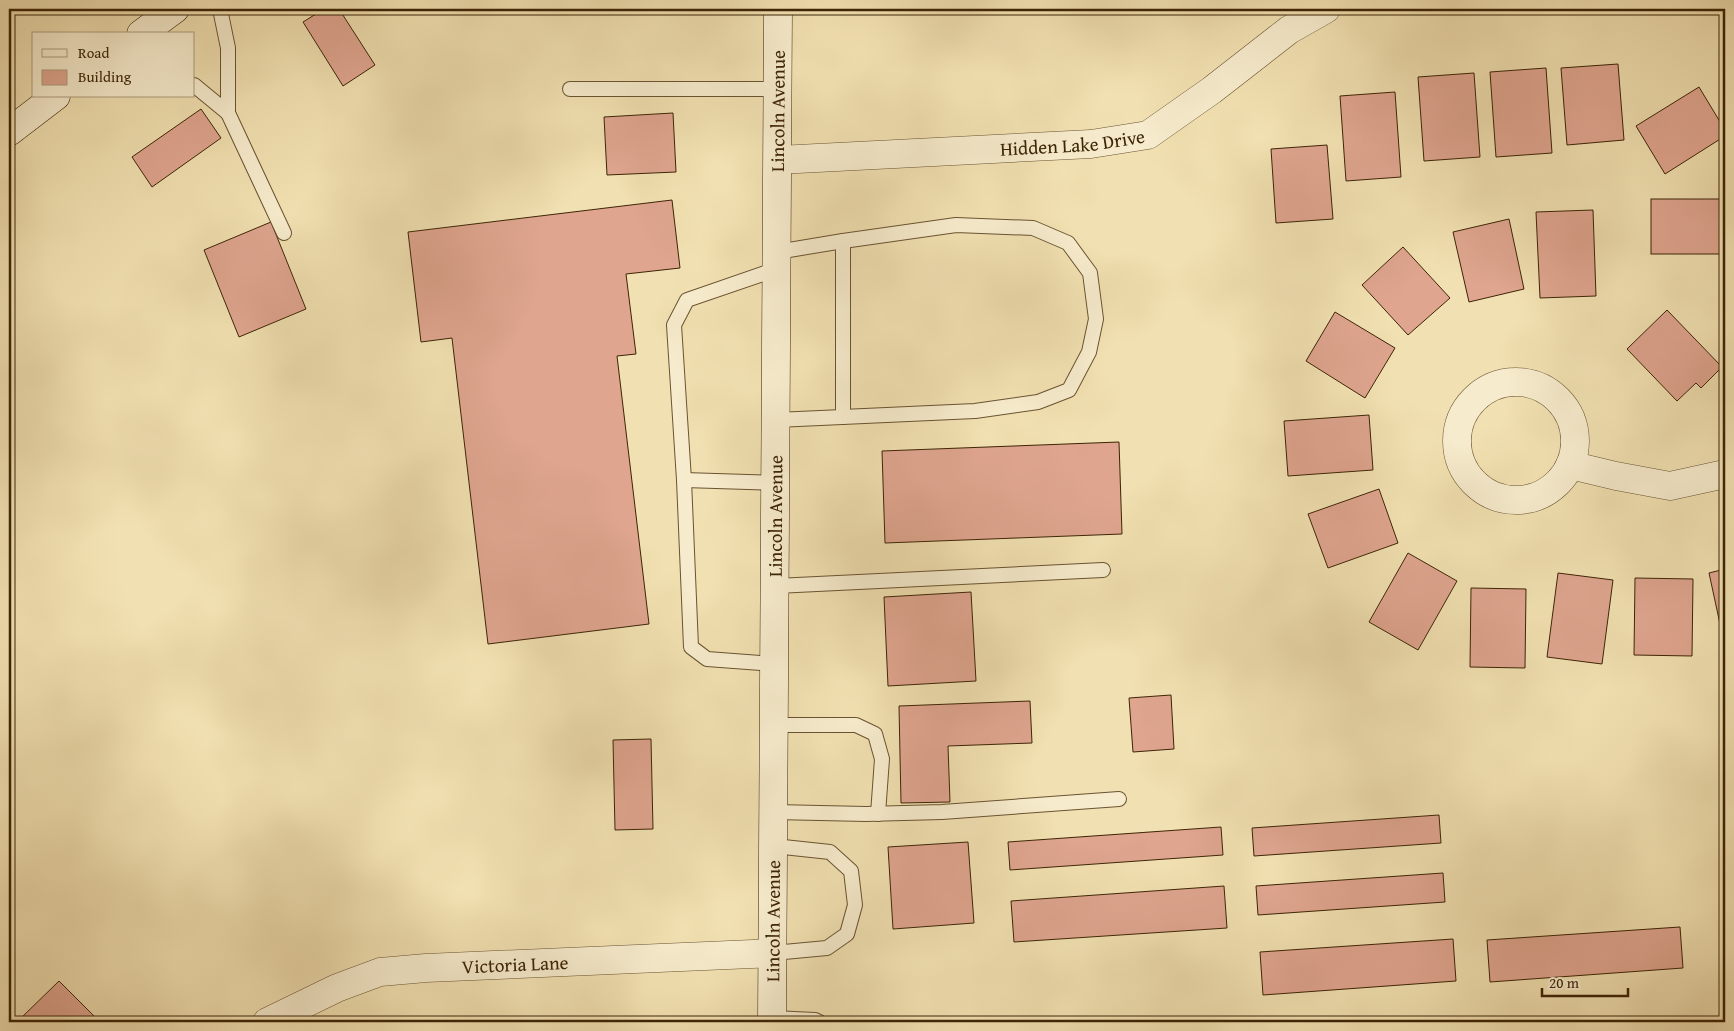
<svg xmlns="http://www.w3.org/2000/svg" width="1734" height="1031" font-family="'Gentium Book Plus',serif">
  <rect width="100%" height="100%" fill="#f1e0b1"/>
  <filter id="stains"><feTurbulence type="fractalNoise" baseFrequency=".004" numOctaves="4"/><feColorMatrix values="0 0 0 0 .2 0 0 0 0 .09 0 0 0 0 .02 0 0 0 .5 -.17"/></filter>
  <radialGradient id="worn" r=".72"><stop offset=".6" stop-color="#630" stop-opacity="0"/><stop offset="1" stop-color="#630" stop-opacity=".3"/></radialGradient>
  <!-- building -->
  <g fill="#dfa58f" stroke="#3d2406">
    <polygon points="324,9 339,9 375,65 343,86 303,22"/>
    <polygon points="1618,64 1624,140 1567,145 1561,68"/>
    <polygon points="1546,68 1552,153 1496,157 1490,72"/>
    <polygon points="1474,73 1480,157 1424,161 1418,77"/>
    <polygon points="1699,87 1725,130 1725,136 1665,174 1636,126"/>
    <polygon points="1395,92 1401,177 1346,181 1340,96"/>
    <polygon points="201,109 221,138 152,187 132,157"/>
    <polygon points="673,113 676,172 607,175 604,117"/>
    <polygon points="1327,145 1333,219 1276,223 1271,149"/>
    <rect x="1651" y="199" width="74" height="55"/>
    <polygon points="672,200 680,268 626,274 636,354 617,356 649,624 488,644 452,338 421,342 408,232"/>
    <polygon points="1593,210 1596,296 1540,298 1536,212"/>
    <polygon points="1509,219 1524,289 1469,302 1453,232"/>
    <polygon points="271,222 306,309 239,337 204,250"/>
    <polygon points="1403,247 1450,298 1408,335 1362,285"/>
    <polygon points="1667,310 1722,367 1701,388 1696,383 1677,401 1627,349"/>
    <polygon points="1335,312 1395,348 1365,398 1306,361"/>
    <polygon points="1369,415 1373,470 1288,476 1284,421"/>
    <polygon points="1119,442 1122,534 885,543 882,451"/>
    <polygon points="1379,489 1398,543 1328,568 1308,514"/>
    <polygon points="1408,553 1457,581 1418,650 1369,622"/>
    <polygon points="1725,569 1725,647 1709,573"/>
    <polygon points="1558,573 1613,580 1602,664 1547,657"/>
    <polygon points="1635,578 1693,579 1692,656 1634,655"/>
    <polygon points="1471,588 1526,589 1525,668 1470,667"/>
    <polygon points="971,592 976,681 888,686 884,597"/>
    <polygon points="1171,695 1174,749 1133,752 1129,698"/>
    <polygon points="1030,701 1032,743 948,746 950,802 901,803 899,706"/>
    <polygon points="651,739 653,829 615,830 613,740"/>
    <polygon points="1439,815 1441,843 1254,856 1252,828"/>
    <polygon points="1221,827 1223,855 1010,870 1008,842"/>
    <polygon points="968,842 974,923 893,929 888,847"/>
    <polygon points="1443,873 1445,902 1258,915 1256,886"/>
    <polygon points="1224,886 1227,928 1014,942 1011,901"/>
    <polygon points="1680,927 1683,968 1490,982 1487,940"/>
    <polygon points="1453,939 1456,981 1263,995 1260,952"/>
    <polygon points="59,981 100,1022 23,1022 20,1019"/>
  </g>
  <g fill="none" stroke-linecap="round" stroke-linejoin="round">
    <!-- lane casing -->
    <g stroke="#6a5331" stroke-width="16">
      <g id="lane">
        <polyline points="220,9 228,48 228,113 284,233"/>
        <polyline points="194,85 228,113"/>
        <polyline points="570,89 778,89"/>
        <polyline points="843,417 843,241"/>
        <polyline points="776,420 975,411 1038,402 1069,390 1089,352 1096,319 1090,273 1068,243 1033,228 956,225 843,241 777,252"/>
        <polyline points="684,480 691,647 707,659 775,664"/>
        <polyline points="776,483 684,480 674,325 687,300 777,269"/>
        <polyline points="776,586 1103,570"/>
        <polyline points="775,725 856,725 875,734 882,759 878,814"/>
        <polyline points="774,812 866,814 942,812 1119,799"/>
        <polyline points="773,953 827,948 847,934 855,905 851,871 830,852 774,846"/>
        <polyline points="773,1018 815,1020 819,1022"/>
      </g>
    </g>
    <!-- street casing -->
    <g stroke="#6a5331" stroke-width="29">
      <g id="street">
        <path id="s1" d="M 778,160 L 1091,144 L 1148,135 L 1212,90 L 1289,30 L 1326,9"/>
        <circle cx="1516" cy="441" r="59"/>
        <polyline points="1570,465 1616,476 1670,486 1725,474"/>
        <path id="s2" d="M 267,1022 L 337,988 L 380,972 L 426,968 L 773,953"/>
      </g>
    </g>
    <!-- secondary casing -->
    <g stroke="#3d2406" stroke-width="29">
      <g id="secondary">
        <polyline points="141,34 175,9"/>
        <polyline points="9,132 56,96"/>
        <path id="s3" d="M 772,1022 L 778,9"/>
      </g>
    </g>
    <!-- lane -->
    <use href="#lane" stroke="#f6ebcc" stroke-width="14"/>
    <!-- street -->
    <use href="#street" stroke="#f6ebcc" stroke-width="28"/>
    <!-- secondary -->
    <use href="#secondary" stroke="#f6ebcc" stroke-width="28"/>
  </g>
  <g text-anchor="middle" stroke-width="4" stroke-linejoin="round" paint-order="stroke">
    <!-- street labels -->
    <g font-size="19" fill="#3d2406" stroke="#f6ebcc">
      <text dy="7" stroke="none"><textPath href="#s3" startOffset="911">Lincoln Avenue</textPath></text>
      <text dy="7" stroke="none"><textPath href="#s1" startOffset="295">Hidden Lake Drive</textPath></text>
      <text dy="7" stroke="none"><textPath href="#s3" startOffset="506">Lincoln Avenue</textPath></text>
      <text dy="7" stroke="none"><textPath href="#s3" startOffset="101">Lincoln Avenue</textPath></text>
      <text dy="7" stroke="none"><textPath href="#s2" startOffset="259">Victoria Lane</textPath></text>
    </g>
  </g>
  <!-- margin -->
  <rect width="1734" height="1031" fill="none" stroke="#f1e0b1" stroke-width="30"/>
  <rect x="10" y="10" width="1714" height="1011" fill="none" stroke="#3d2406" stroke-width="2.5"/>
  <rect x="15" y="15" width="1704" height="1001" fill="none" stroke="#3d2406"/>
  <!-- legend -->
  <rect x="32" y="32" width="162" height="65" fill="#f6ebcc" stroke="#ac9b7d"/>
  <rect x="42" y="49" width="25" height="8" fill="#f6ebcc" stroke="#ac9b7d"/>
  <text x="78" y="58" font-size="15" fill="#3d2406">Road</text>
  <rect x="42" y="70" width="25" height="15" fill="#dfa58f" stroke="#ac9b7d"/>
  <text x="78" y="82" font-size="15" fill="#3d2406">Building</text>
  <!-- scale -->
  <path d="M1542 988v8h86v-8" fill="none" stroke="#3d2406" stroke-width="2.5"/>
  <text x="1549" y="988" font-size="15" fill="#3d2406" stroke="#f6ebcc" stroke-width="4" paint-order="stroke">20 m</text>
  <rect width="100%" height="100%" filter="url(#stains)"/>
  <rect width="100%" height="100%" fill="url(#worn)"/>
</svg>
